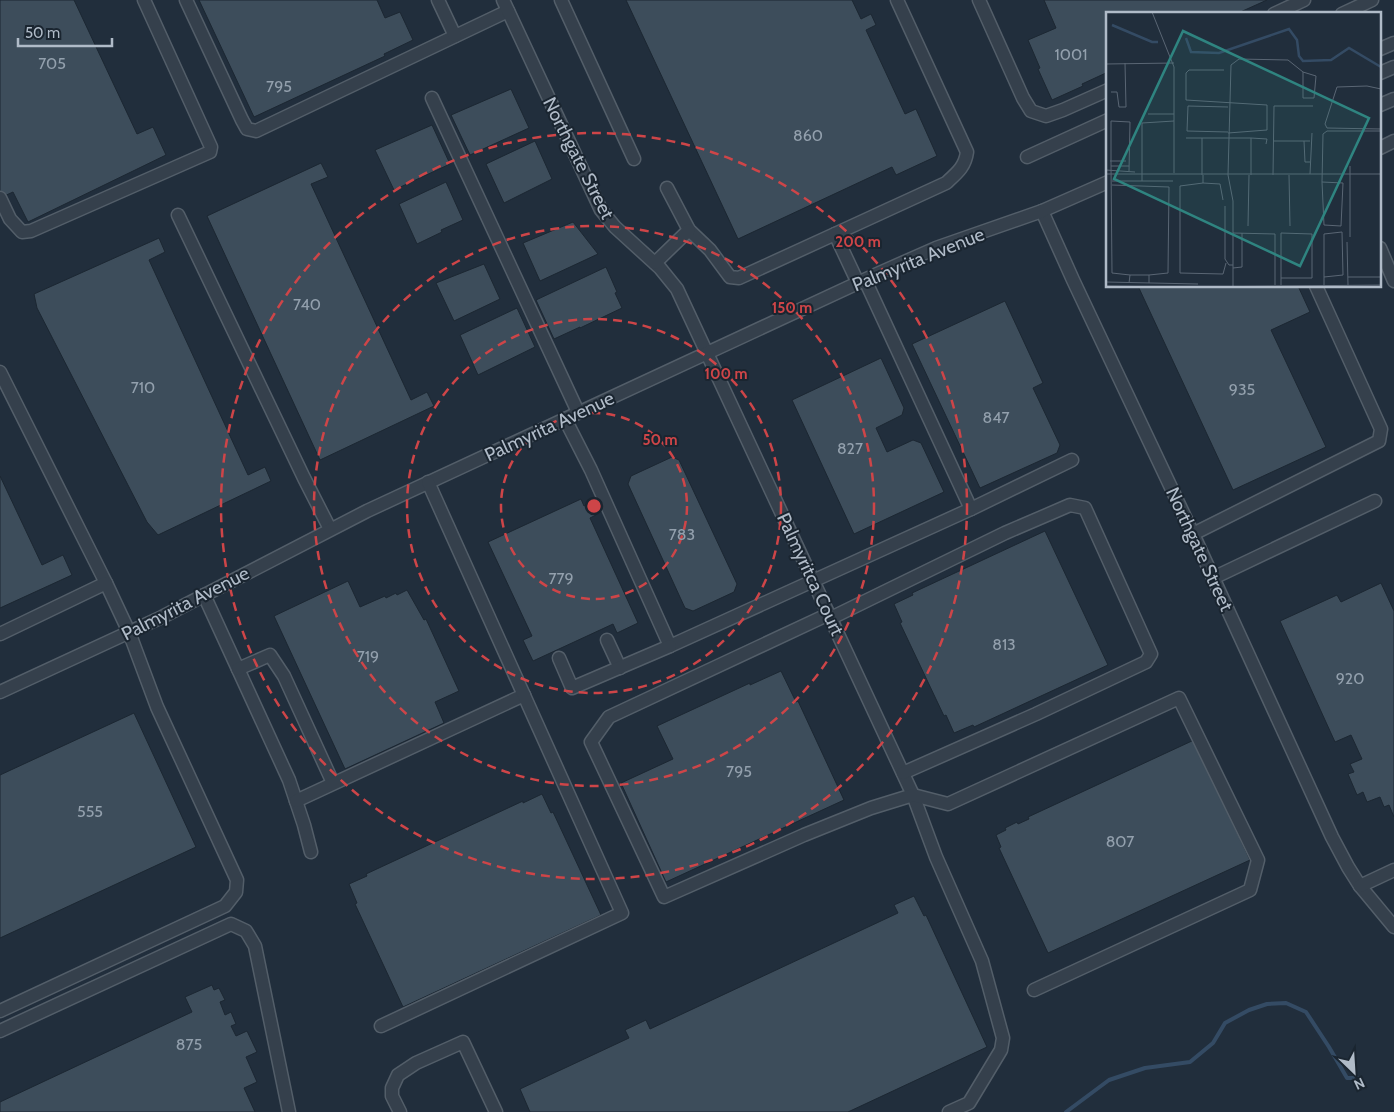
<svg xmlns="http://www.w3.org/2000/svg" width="1394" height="1112" font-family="Cabin,sans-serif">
  <rect width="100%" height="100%" fill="#212e3c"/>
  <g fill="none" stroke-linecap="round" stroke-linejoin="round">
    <!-- stream -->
    <polyline stroke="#344b64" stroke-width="4" points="1066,1112 1109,1080 1145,1068 1190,1062 1213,1043 1225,1023 1249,1010 1267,1004 1286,1003 1306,1012 1329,1047 1347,1078 1358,1078"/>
  </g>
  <!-- building -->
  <g fill="#3d4d5b" stroke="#1c2732">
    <polygon points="0,0 74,0 137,134 153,127 166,155 28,222 13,192 2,197 0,192"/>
    <polygon points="199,0 377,0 385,18 400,12 413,40 384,54 385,56 254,117"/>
    <polygon points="626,0 852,0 861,19 871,14 876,25 866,30 905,114 916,109 937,156 896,175 892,167 738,239"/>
    <polygon points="1044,0 1267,0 1236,14 1108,14 1108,72 1082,84 1083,86 1052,100 1038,69 1040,68 1028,40 1056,28"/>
    <polygon points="511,89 529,128 470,155 451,115"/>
    <polygon points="432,125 450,164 394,190 375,150"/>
    <polygon points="535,141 552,179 504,203 486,164"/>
    <polygon points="321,163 328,177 311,184 411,400 427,392 434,406 320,460 207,216"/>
    <polygon points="446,182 463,220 441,230 442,232 417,244 399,204"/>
    <polygon points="573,222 598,254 540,281 523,243"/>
    <polygon points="159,238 165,252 149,260 248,475 265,467 271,481 158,535 147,522 37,308 34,294"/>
    <polygon points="484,264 500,299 454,321 436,283"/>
    <polygon points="606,267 617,292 615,293 622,308 580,328 580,327 554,339 536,300"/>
    <polygon points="1138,286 1298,286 1310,312 1271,330 1326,447 1233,490"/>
    <polygon points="1005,301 1043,383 1033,388 1060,445 1057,453 980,488 912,344"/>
    <polygon points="517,308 535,347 478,375 460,335"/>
    <polygon points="881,358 904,408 902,415 876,428 887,452 913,440 921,443 944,492 854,534 792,400"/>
    <polygon points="672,457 679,460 737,584 734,592 693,611 685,608 628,484 631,476"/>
    <polygon points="0,476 42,565 63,555 72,575 0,608"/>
    <polygon points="581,499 584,506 590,503 596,515 590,518 638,623 617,633 613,624 533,661 523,640 532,636 488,542"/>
    <polygon points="1045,531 1108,665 974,727 973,725 954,733 946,715 944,716 900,623 902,622 894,604 913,595 912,593"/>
    <polygon points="348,581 360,607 385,596 386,598 396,593 397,595 407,590 424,620 426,619 459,691 435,702 444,723 345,769 274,616"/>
    <polygon points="1381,583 1394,611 1394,817 1389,805 1384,807 1380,797 1367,802 1363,792 1357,795 1348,774 1354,772 1350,764 1362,759 1351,735 1335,742 1280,621 1337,595 1341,602"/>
    <polygon points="781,671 796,702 798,701 844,800 666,882 621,783 673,759 657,726 750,683 750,685"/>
    <polygon points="134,713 196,847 0,938 0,775"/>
    <polygon points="1194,740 1250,860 1048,953 999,848 1001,847 996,835 1006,830 1005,828 1017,822 1018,824 1029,819 1028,817"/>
    <polygon points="542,794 551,813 553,812 601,915 403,1007 355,904 357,903 349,884 367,876 366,874 523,801 523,803"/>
    <polygon points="914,896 924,916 926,915 987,1047 848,1112 530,1112 520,1089 629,1038 625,1030 646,1020 650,1029 898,913 894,905"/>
    <polygon points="212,985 214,990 219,988 225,1000 220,1002 225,1015 231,1012 236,1024 231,1026 236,1036 247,1031 257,1052 246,1057 257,1082 244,1088 255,1112 0,1112 0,1102 192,1012 185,997"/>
  </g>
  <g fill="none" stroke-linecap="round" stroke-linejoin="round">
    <!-- minor casing -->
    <g stroke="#535e69" stroke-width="15">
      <g id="minor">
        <polyline points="186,0 242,120 247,129 256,131 508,11"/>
        <polyline points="438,0 455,36"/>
        <polyline points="503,0 601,210 615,227 660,268 677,289 913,795 936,857 982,961 1003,1038 1001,1050 969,1103 949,1112"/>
        <polyline points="561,0 634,159"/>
        <polyline points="979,0 1023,98 1031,111 1046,116 1063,110 1108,90"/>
        <polyline points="1274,14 1304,0"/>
        <polyline points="1342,14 1372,0"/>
        <polyline points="1380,49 1394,43"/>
        <polyline points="1380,73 1394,67"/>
        <polyline points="432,98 578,412"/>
        <polyline points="1380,105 1394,99"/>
        <polyline points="1380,148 1394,141"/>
        <polyline points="1027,157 1108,120"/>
        <polyline points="667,188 689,230 710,250 730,277 739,278 835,234"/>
        <polyline points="0,198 10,219 22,232 31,231 210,152 211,147 144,0"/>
        <polyline points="1042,211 1073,280 1193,534 1332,837 1348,867 1360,886 1394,927"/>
        <polyline points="178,215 304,478 330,529"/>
        <polyline points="1380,248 1394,281"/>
        <polyline points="655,263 689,230"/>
        <path d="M 858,283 L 835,234 L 946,183 C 957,173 965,167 967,152 L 897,0"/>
        <polyline points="0,372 106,583"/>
        <polyline points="565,419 591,470 670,646 971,509 865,280"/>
        <polyline points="971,509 1072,460"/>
        <polyline points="1193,534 1379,441 1381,429 1316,286"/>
        <polyline points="1213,578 1375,501"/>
        <polyline points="204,595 289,780 304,825 311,852"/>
        <polyline points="829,614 609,717 591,742 664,897 804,835 871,808 913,795 948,804 1179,698 1258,860 1250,890 1034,990"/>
        <polyline points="831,618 1005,533 1070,505 1085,508 1151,654 1146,662 1036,714 903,773"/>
        <polyline points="0,634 106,583 129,632 157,707 237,880 236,892 225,906 0,1011"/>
        <polyline points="607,640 620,668"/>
        <polyline points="559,658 572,688 670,646"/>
        <polyline points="238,669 270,655 284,676 333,783"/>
        <polyline points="0,692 162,617 367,511 875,275 936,248 1042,211 1108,182"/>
        <polyline points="296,801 524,695"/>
        <polyline points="1360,886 1394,870"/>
        <polyline points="381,1026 622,913 428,482"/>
        <polyline points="0,1031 231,924 246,931 255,946 289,1112"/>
        <polyline points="400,1112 392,1096 392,1088 398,1075 416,1063 463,1042 496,1112"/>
      </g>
    </g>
    <!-- minor -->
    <use href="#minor" stroke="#35404c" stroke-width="12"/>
  </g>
  <!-- distance rings -->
  <g fill="none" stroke="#ce4548" stroke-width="2.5" stroke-dasharray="9 6">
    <circle cx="594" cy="506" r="93"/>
    <circle cx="594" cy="506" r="187"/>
    <circle cx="594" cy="506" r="280"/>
    <circle cx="594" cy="506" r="373"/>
  </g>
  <g text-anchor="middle" stroke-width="4" stroke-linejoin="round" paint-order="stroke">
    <!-- number labels -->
    <g font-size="16" fill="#93a0ad">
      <text x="1071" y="60">1001</text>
      <text x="52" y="69">705</text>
      <text x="279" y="92">795</text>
      <text x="808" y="141">860</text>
      <text x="307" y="310">740</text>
      <text x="143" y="393">710</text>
      <text x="1242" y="395">935</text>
      <text x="996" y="423">847</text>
      <text x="850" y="454">827</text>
      <text x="682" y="540">783</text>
      <text x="561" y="584">779</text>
      <text x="1004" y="650">813</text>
      <text x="368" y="662">719</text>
      <text x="1350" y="684">920</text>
      <text x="739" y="777">795</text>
      <text x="90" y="817">555</text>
      <text x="1120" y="847">807</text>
      <text x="189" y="1050">875</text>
    </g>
    <!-- street labels -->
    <g font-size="19" fill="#b0bbc8" stroke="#1a2530">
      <text transform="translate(579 158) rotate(63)" y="7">Northgate Street</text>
      <text transform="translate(918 259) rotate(-22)" y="7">Palmyrita Avenue</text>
      <text transform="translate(549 426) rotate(-25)" y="7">Palmyrita Avenue</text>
      <text transform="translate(1200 549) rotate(65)" y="7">Northgate Street</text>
      <text transform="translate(811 574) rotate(65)" y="7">Palmyritca Court</text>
      <text transform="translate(185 603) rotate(-27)" y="7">Palmyrita Avenue</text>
    </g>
  </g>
  <!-- overview -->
  <g transform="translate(1106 12)">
    <rect width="275" height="275" fill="#212e3c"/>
    <path fill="none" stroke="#344b64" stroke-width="2.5" d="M 6,13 L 46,30 L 52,30M 80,26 L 85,40 L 113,41 L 183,17 L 191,28 L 193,44 L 197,49 L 225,48 L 243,36 L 275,55"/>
    <path fill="none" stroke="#5a6674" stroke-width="1" d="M 46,0 L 68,55 L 68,161M 0,52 L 68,51M 118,58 L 83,58 L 80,61 L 80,88 L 161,93 L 161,118 L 122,121M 275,77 L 261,74 L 231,75 L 219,112 L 221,116 L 275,117M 5,80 L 11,80 L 13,95 L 20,95 L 19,51M 42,102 L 68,102M 122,120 L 81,119 L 82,94 L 122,95M 80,126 L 96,126M 145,126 L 161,127 L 160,132M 167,129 L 204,129M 198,129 L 199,150 L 204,150M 4,149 L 20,149M 5,154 L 5,109 L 24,110 L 23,159M 23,154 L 5,154 L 6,261 L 24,263 L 23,271M 244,154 L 244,225M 0,158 L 29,160M 0,162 L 275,162M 204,162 L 206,121M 96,163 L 96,126 L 145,126 L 145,163M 97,163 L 97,171 L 74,174 L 74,261 L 117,262 L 120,251M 167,163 L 168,94 L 207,94M 183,163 L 184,214M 6,169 L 67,169M 36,169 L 36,111 L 68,109M 216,170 L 218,213 L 235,214 L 237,171 L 216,170 L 217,122 L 221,119 L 275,119M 97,171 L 114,172 L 117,188M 6,173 L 63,175 L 62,261 L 43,263M 119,194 L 119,247 L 123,253 L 127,253M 142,214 L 143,163M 127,221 L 169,222 L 169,273M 241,230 L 242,273M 127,256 L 136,255 L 136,221M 24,263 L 43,263 L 43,271M 242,265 L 275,265M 0,270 L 92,272M 175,273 L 175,221 L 206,222 L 206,266 L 175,266M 218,273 L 218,222 L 236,220 L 237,263 L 218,265M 0,274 L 60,275M 89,275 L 275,273M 127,275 L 127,189 L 122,163 L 125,53 L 133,47 L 182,48 L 197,60 L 197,86 L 208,86 L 210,64 L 197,60"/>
    <path fill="#2f8480" fill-opacity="0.15" stroke="#2f8480" stroke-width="2.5" d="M 77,19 L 263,106 L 194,254 L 8,167 Z"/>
    <rect width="275" height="275" fill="none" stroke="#b0bbc8" stroke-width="2.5"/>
  </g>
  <circle cx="594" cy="506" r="8" fill="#ce4548" stroke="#1a2530" stroke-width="2.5"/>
  <g font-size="15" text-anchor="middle" font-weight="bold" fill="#ce4548" stroke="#1a2530" stroke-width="4" stroke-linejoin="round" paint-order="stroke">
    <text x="858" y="247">200 m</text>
    <text x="792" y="313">150 m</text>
    <text x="726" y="379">100 m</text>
    <text x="660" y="445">50 m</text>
  </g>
  <!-- north arrow -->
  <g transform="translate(1354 1072) rotate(155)" stroke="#1a2530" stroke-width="4" paint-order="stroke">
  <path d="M0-4L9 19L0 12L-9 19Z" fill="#b0bbc8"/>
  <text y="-8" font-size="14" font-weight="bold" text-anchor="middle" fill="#b0bbc8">N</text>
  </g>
  <!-- scale -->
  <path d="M18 38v8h94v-8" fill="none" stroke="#b0bbc8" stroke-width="2.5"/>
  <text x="25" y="38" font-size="15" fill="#b0bbc8" stroke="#1a2530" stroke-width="4" paint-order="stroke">50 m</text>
</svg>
